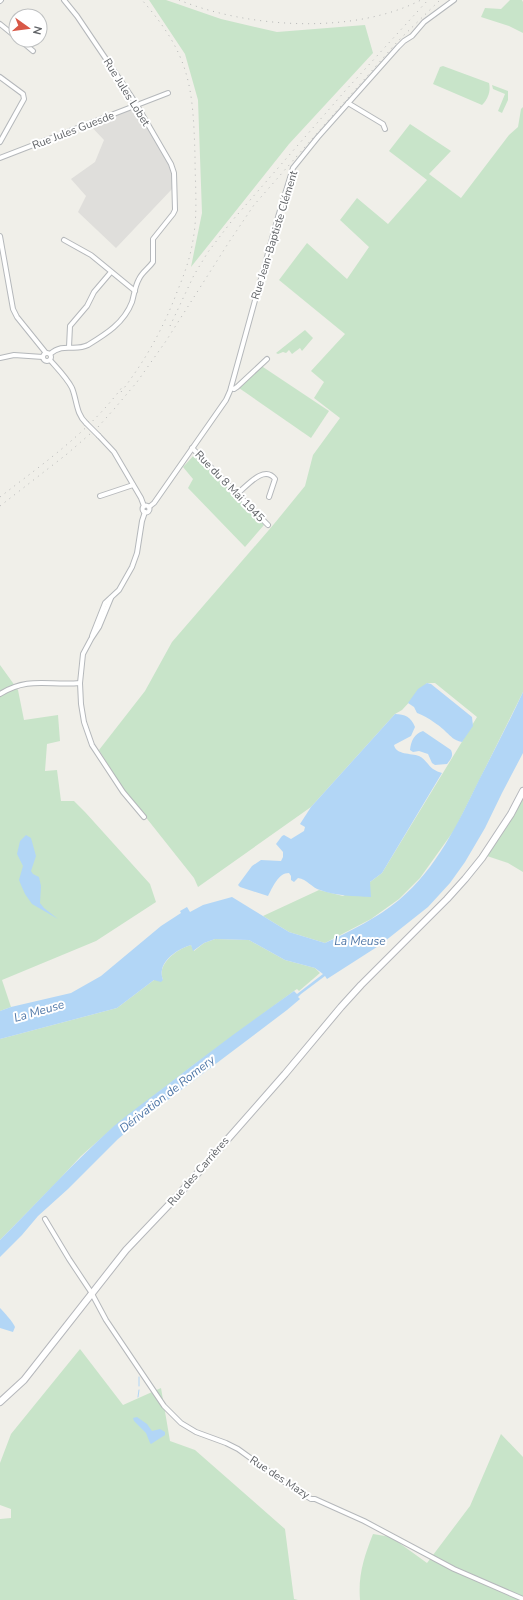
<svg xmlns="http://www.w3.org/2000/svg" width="523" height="1600" font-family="'Nunito Sans',sans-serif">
  <rect width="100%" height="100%" fill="#f0efe9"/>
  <!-- industrial -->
  <polygon fill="#dfdedb" points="138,104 174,165 172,189 116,248 78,212 86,196 71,179 95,162 104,140 87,122"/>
  <!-- green -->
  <g fill="#c8e4c9">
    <polygon points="149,0 166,0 221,19 277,32 365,25 373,53 289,144 191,267 202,213 198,100 185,54"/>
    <polygon points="510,0 522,0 523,2 523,33 509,26 481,17 485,8 501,9"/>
    <path d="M 443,66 L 489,83 C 491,91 488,99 482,105 L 433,84 L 440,67 Z"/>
    <polygon points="492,85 508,91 508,100 502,113 498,111 505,94 493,89"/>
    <polygon points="523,107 523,692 455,829 420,878 399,899 371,919 325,943 289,932 263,916 319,890 343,896 370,882 382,873 477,717 435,683 427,683 402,710 395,714 311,807 198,887 194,878 121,786 99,750 145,691 172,642 274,524 305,486 313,455 340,418 314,398 324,382 311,371 345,334 279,280 307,243 347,279 369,247 340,220 357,198 388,224 427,180 389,151 410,124 451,151 429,174 461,198 509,135 518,127 521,109"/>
    <polygon points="305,330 313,338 302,351 300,348 292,354 289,350 286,353 283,352 278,354 276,353"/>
    <polygon points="260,365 329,411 311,438 239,388"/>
    <polygon points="195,454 264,525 245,547 188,488 193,479 183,467"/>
    <polygon points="0,665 18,690 24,720 58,715 60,741 47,744 45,771 57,770 61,801 74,801 85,812 150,884 156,902 96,941 2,980 11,1007 0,1011"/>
    <polygon points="523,798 523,872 508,863 487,856 506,828"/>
    <path d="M 215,939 L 249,940 L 285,960 L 315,968 L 320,973 L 299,991 L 297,989 L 294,991 L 192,1066 L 116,1125 L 81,1156 L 54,1185 L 0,1240 L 0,1039 L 117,1008 L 154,980 L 163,980 C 162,977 161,973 162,970 C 165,958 180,948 191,945 L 194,951 L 204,943 Z"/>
    <polygon points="80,1349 123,1405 161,1388 170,1441 195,1450 285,1529 294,1599 298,1600 0,1600 0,1519 11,1518 11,1509 0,1505 0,1463 11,1434"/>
    <path d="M 501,1434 L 523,1457 L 523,1600 L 360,1600 C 358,1575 364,1557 373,1534 L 391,1537 L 427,1563 L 470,1506 Z"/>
  </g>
  <!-- water -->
  <g fill="#b2d6f6">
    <path d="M 427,683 L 431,684 L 472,717 L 473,726 L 462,742 C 453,740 452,737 446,732 C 441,726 424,715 417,713 L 414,707 L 408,703 L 418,689 Z"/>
    <path d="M 523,692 L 523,753 L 502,793 L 485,828 L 465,862 L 450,883 L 428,907 L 380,945 L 327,979 L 325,976 L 301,994 L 298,997 L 300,999 L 287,1010 L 136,1124 L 118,1139 L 68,1189 L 38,1216 L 22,1235 L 0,1257 L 0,1240 C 38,1202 74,1162 114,1126 C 129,1113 146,1101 162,1089 C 205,1055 249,1023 294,991 L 297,994 L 323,974 L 315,968 L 285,960 L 249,940 L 215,939 L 204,943 L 193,951 L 191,945 C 180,948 164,958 162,970 C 161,973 162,977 163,980 L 161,982 L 154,980 L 117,1008 L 0,1039 L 0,1011 L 11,1007 L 71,993 L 101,976 L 161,926 L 181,913 L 180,911 L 187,907 L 190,912 L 203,905 L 232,897 L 289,932 L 325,943 C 351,931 377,918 399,900 C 437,868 458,823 479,780 C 494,751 509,722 523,692 Z"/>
    <path d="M 395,714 C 405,714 411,717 415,727 L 411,736 L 394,745 C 396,755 411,753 419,756 C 425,759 428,765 433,769 C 436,771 439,772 442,773 L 382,873 L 370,882 L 371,897 C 354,896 336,896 320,890 C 312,888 307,879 298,878 L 294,882 L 291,880 L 291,876 L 289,873 C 278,873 273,887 268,896 L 240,887 L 238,885 L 252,866 L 261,860 L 281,861 L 283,857 L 283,852 L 276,844 L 282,836 L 284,835 L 291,839 L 304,831 L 305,827 L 300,824 L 311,807 Z"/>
    <path d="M 423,731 L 451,750 C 454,756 450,760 447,764 L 435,765 L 432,763 L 428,754 L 419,751 L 413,752 L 410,750 C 411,741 414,734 423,731 Z"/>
    <polygon points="26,835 31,838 36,856 31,871 33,874 39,877 41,886 40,903 44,908 58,919 32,904 25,894 21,885 19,880 23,866 17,854 20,841"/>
    <path d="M 0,1308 C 4,1312 13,1322 15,1327 L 13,1332 L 0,1328 Z"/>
    <polygon points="137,1417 147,1424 152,1431 160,1429 165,1432 165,1435 151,1444 150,1443 146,1433 134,1421 133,1418"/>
  </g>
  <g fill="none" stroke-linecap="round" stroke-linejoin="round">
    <!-- stream -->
    <g stroke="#b2d6f6" stroke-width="1">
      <polyline points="139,1386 139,1377"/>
      <polyline points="138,1397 139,1390"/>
    </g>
    <!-- street casing -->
    <g stroke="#b5b8bb" stroke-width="6">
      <g id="street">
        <polyline points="0,1 1,0"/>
        <polyline points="0,24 16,37"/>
        <polyline points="20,40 33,51"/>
        <polyline points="0,77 23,94 24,99 0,142"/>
        <polyline points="348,103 383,124 385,129"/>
        <polyline points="0,158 168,93"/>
        <polyline points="0,236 13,309 17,317 46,353"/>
        <polyline points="64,240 91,255 135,291"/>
        <polyline points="69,347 70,326 87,306 94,292 111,272"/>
        <circle cx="47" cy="357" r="4"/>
        <path d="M 50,354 C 64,342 74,352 88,345 C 106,334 124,323 132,302 C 134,295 135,286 139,279 C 142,272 149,268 153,262 L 153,239 L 173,214 L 175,210 L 174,173 L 171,164 L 135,102 L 77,16 L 64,0"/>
        <polyline points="0,358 14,355 43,357"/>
        <path d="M 50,360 C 57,368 67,378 72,388 C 77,400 76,414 86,423"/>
        <polyline points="231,388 234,389 237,387 267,359"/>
        <polyline points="99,436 114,452 141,498 144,506"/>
        <polyline points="192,448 268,525"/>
        <path d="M 237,494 C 246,487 264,464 275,479 L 269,497"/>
        <polyline points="100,496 133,485"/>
        <circle cx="146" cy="509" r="3.5"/>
        <polyline points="149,507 154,503 226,400 230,391 278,217 293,168 318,137 398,47 404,41 412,36 424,22 454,0"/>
        <polyline points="111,598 99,627 91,639 83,654 80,683 81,704 84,722 92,745 123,792 144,817"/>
        <polyline points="92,636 105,603 119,590 132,567 137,553 142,521 145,512"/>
        <path d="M 0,694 C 29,676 49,686 80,683"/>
        <polyline points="45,1219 69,1259 91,1292 106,1320 164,1406 181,1423 196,1432 226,1443 238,1449 281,1480 311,1499 315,1499 364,1521 454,1569 523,1599"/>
      </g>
    </g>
    <!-- secondary casing -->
    <g stroke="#b5b7bb" stroke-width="8">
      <polyline id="secondary" points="0,1402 24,1380 126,1250 182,1191 285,1074 341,1007 361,985 447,899 465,879 482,858 511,814 523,791"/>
    </g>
    <!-- street -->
    <use href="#street" stroke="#fff" stroke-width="4"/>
    <!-- secondary -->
    <use href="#secondary" stroke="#fff" stroke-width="6"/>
    <!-- rail -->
    <g stroke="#b6b7b7" stroke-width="1" stroke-dasharray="1 5" stroke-linecap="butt">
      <path d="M 179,0 C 248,28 353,35 421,0"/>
      <polyline points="170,326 194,275 208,252 231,222 345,91 428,0"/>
      <path d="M 121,392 C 145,361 163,329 177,292 C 184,275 190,259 193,240 C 198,213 195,184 195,156 C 193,86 190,55 142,0"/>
      <path d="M 0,497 C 44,463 90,431 123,386"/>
      <polyline points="0,506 67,454 98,427 115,408 137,382 166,341 229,242 254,205 398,41 440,0"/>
    </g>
    <!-- street-bridge casing -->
    <g stroke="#b5b8bb" stroke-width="6" stroke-linecap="butt">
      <polyline id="street-bridge" points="86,423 99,436"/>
    </g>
    <!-- street-bridge -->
    <use href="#street-bridge" stroke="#fff" stroke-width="4"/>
  </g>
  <g text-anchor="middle" stroke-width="4" stroke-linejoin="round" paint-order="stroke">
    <!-- street labels -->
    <g font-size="11" fill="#606367" stroke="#fff">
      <text transform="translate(127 92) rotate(58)" y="4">Rue Jules Lobet</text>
      <text transform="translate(73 130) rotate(-21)" y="4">Rue Jules Guesde</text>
      <text transform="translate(274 235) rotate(-73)" y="4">Rue Jean-Baptiste Clément</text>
      <text transform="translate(230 486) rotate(46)" y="4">Rue du 8 Mai 1945</text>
      <text transform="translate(198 1171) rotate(-49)" y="4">Rue des Carrières</text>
      <text transform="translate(280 1477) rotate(33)" y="4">Rue des Mazy</text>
    </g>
    <!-- water labels -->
    <g font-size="12" font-style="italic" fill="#4f77a7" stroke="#fff">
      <text x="360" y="945">La Meuse</text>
      <text transform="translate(39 1011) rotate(-16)" y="4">La Meuse</text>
      <text transform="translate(167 1094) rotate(-38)" y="4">Dérivation de Romery</text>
    </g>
  </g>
  <!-- north arrow -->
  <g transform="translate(28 28) rotate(104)"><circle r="19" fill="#ffffff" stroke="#bfc1c2"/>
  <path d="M0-3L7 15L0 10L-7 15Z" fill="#d85847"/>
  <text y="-6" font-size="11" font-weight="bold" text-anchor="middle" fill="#606367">N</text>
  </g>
</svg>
